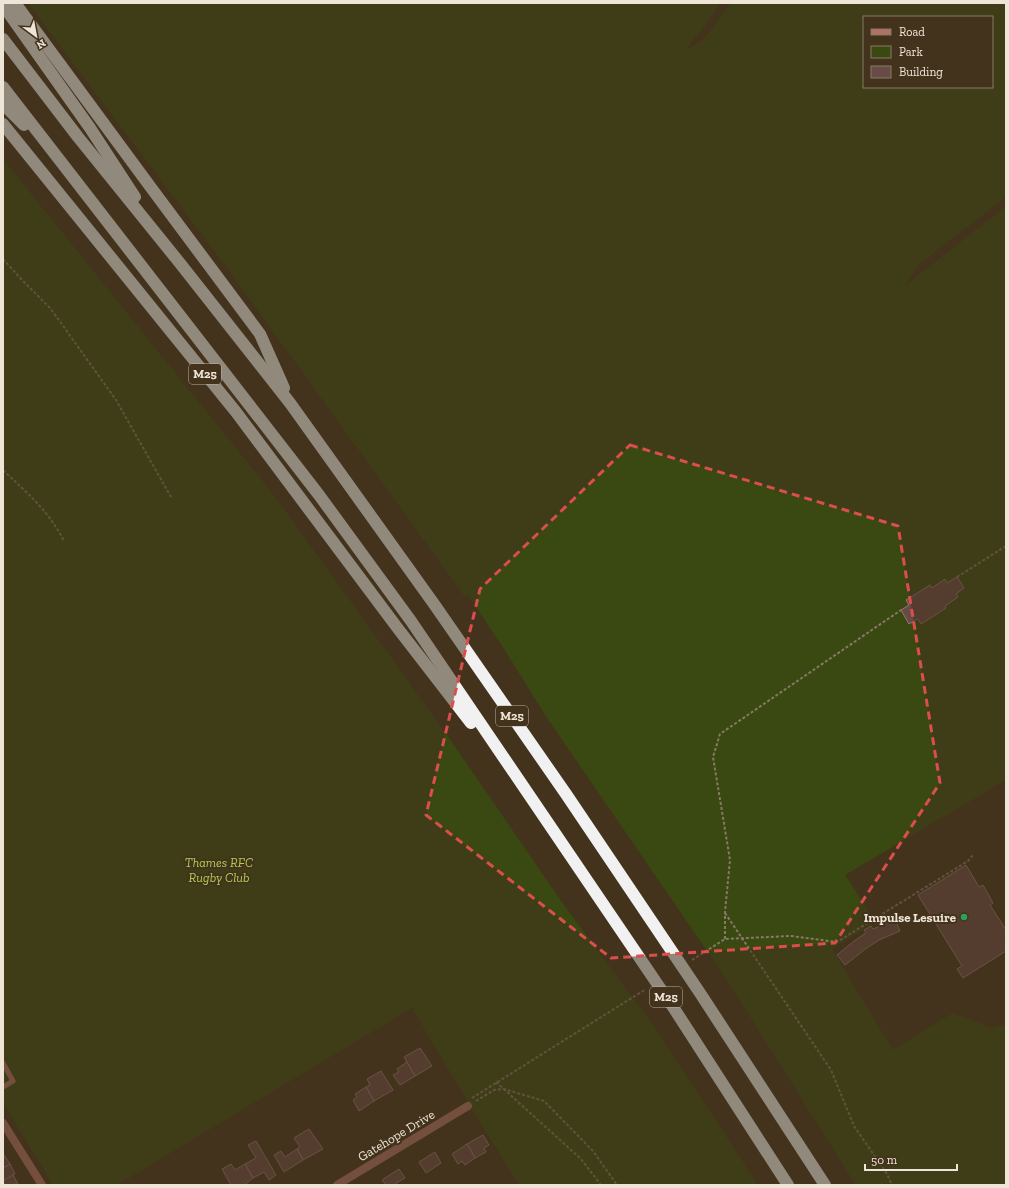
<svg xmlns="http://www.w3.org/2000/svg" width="1009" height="1188" font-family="'Zilla Slab',serif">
  <rect width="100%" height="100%" fill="#43331d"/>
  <!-- green -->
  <g fill="#3a4812" fill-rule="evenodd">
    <path d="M 28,3 L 721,3 L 685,51 L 704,39 L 731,3 L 1006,3 L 1006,197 L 919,264 L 905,286 L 1006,206 L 1006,780 L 845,875 L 876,922 L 832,949 L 893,1050 L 953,1013 L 992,1028 L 1006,1024 L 1006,1185 L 856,1185 L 725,977 L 545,715 L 504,649 L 468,595 L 465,597 L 230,272 ZM 864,17 L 992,17 L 992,87 L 864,87 Z"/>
    <polygon points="3,159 273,494 447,735 566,908 653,1025 758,1185 519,1185 475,1114 412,1008 117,1185 53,1185 3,1103"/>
  </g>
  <!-- building -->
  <g fill="#684a46" stroke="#987772">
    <polygon points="957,577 964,588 956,594 958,597 945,606 946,608 921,624 918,619 909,624 901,610 909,605 906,600 930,585 932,588 945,579 947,583"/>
    <polygon points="966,865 979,887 983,885 993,903 990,905 1006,930 1006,951 963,978 957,969 962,966 918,895"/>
    <polygon points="895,919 900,931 879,940 864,950 845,965 837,955 854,941 866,933 864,930 871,926 873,929"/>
    <polygon points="420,1048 432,1066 415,1076 404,1057"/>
    <polygon points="407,1062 415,1076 400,1085 393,1075 399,1072 397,1069"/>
    <polygon points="381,1071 393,1090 374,1101 366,1087 370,1085 367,1079"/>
    <polygon points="366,1087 374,1101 359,1111 353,1100 357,1097 355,1094"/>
    <polygon points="309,1129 323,1149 303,1160 297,1149 300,1147 294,1138"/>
    <polygon points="483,1135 489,1145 484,1148 486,1152 475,1158 467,1144"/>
    <polygon points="256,1141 276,1175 269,1180 264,1172 253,1178 245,1164 256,1158 248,1145"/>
    <polygon points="467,1144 475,1158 465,1165 462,1161 458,1164 452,1154"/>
    <polygon points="297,1149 303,1160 284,1172 274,1155 281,1151 285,1157"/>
    <polygon points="435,1152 441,1163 426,1173 419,1162"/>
    <polygon points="4,1155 10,1164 3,1168 3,1156"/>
    <polygon points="10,1164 15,1174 3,1181 3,1168"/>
    <polygon points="231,1164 235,1170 245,1164 253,1178 244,1185 231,1185 222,1169"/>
    <polygon points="399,1169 405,1178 396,1183 397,1185 386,1185 382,1180"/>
    <polygon points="13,1175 18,1184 5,1185 3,1181"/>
  </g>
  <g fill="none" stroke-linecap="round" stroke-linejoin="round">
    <!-- path -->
    <g stroke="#867966" stroke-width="2" stroke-dasharray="3 2" stroke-linecap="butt">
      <polyline points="3,259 23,281 51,309 116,400 171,497"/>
      <path d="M 3,470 C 28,494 48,510 64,541"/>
      <polyline points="957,577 1006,546"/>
      <polyline points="725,913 831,1070 854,1126 887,1174 892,1185"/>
      <polyline points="725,939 725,912 730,860 713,757 720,734 901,610"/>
      <polyline points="692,960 725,939 791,936 837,942 968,861 973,855"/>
      <polyline points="496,1082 581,1159 601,1185"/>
      <polyline points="472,1098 646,989"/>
      <polyline points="476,1101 494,1090 504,1089 544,1101 593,1151 617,1185"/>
    </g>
    <!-- lane -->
    <polyline stroke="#b17166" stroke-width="5" points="3,1063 13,1081 3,1087"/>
    <!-- street -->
    <g stroke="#b17166" stroke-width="8">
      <polyline points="3,1123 42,1185"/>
      <polyline points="337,1185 468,1106"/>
    </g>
    <!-- highway -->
    <g stroke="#f1f1f1" stroke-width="12">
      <polyline points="15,3 152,189 260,334 284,388"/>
      <polyline points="3,5 90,128 135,197"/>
      <polyline points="3,39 78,137 179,262 290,403 434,604 566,794 700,993 825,1185"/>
      <polyline points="3,87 319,495 411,621 675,1010 788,1185"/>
      <polyline points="3,104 24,125"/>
      <polyline points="3,124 236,412 399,630 471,723"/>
    </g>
  </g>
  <!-- marked area -->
  <path d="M0 0H1009V1188H0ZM 630,445 L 898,526 L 940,783 L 835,943 L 611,958 L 426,815 L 480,589 Z" fill="#43331d" fill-opacity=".55" fill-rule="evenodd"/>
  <path fill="none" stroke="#db4e4b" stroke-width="3" stroke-dasharray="8 5" stroke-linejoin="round" d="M 630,445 L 898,526 L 940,783 L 835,943 L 611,958 L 426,815 L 480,589 Z"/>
  <!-- markers -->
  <circle fill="#2e9e5b" stroke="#43331d" stroke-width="1.5" cx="964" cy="917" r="4"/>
  <g text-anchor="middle" stroke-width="4" stroke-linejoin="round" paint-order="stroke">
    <!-- shield labels -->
    <g fill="#43331d" stroke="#bbb09f" stroke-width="1">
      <rect x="189" y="364" width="32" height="20" rx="3"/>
      <rect x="496" y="706" width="32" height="20" rx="3"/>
      <rect x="650" y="987" width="32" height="20" rx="3"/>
    </g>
    <g font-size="12" font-weight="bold" fill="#efe5d7">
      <text x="205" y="378">M25</text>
      <text x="512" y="720">M25</text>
      <text x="666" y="1001">M25</text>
    </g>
    <!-- park labels -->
    <g font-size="13" font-style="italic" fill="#acce51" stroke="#43331d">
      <text x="219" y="867">Thames RFC<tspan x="219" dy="15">Rugby Club</tspan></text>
    </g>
    <!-- poi labels -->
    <g font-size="13" font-weight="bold" fill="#efe5d7" stroke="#43331d" text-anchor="end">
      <text x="956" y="922">Impulse Lesuire</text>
    </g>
    <!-- street labels -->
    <g font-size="13" fill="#efe5d7" stroke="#43331d">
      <text transform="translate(396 1135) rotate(-31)" y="5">Gatehope Drive</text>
    </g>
  </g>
  <!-- border -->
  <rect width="1009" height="1188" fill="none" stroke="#efe5d7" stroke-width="8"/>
  <!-- legend -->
  <rect x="863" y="16" width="130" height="72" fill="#43331d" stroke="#887a67"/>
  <rect x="871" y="29" width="20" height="6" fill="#b17166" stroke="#887a67"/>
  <text x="899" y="36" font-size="12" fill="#efe5d7">Road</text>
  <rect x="871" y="46" width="20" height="12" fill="#3a4812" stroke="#887a67"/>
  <text x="899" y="56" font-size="12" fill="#efe5d7">Park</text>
  <rect x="871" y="66" width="20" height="12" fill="#684a46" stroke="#887a67"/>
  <text x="899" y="76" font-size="12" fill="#efe5d7">Building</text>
  <!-- north arrow -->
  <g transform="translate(36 36) rotate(148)" stroke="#43331d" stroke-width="3" paint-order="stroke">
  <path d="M0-3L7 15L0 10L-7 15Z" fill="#efe5d7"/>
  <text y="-6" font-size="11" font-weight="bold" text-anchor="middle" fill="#efe5d7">N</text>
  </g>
  <!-- scale -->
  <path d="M865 1164v6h92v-6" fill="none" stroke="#efe5d7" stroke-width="2"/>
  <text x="871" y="1164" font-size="12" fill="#efe5d7" stroke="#43331d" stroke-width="3" paint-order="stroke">50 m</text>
</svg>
